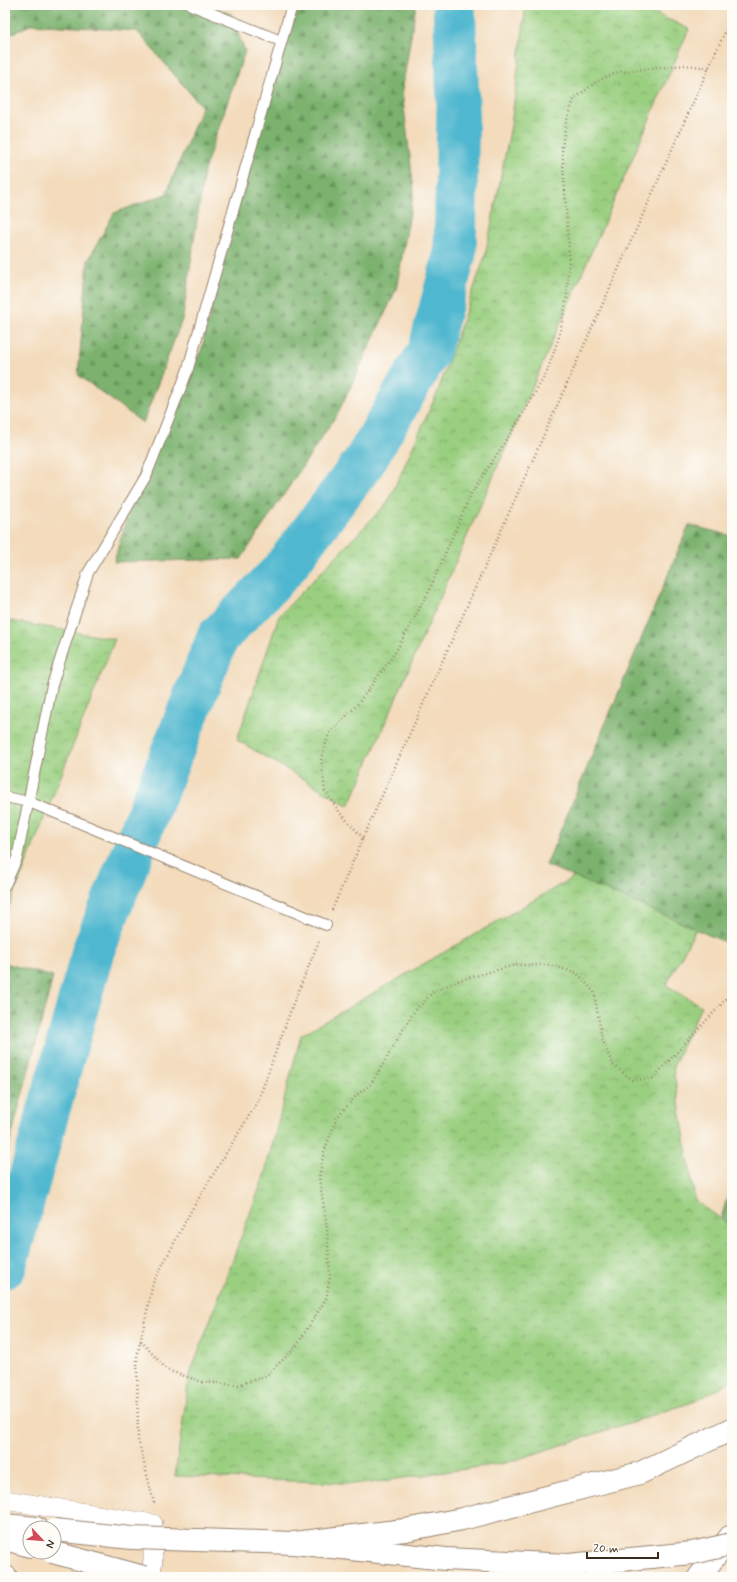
<svg xmlns="http://www.w3.org/2000/svg" width="737" height="1582" font-family="Mynerve,sans-serif">
  <defs>
    <pattern id="forest-firs" width="22" height="20" patternUnits="userSpaceOnUse"><rect width="22" height="20" fill="#7bb26e"/><path d="M5 1l3.5 6h-7zM16 11l3.5 6h-7z" fill="#66915a"/></pattern>
    <pattern id="park-crowns" width="20" height="18" patternUnits="userSpaceOnUse"><rect width="20" height="18" fill="#9acf80"/><path d="M2 6a3 3 0 1 1 6 0M12 15a3 3 0 1 1 6 0" fill="none" stroke="#7fa868"/></pattern>
  </defs>
  <rect width="100%" height="100%" fill="#fdfcf7"/>
  <filter id="ink" filterUnits="userSpaceOnUse"><feTurbulence type="fractalNoise" baseFrequency=".025" numOctaves="2"/><feDisplacementMap in="SourceGraphic" scale="8" xChannelSelector="R" yChannelSelector="G"/><feConvolveMatrix kernelMatrix="1 2 1 2 8 2 1 2 1" color-interpolation-filters="sRGB"/></filter>
  <filter id="wash" filterUnits="userSpaceOnUse"><feTurbulence type="fractalNoise" baseFrequency=".012" numOctaves="4" result="noise"/><feDisplacementMap in="SourceGraphic" scale="16" xChannelSelector="R" yChannelSelector="G"/><feGaussianBlur stdDeviation="0.9" result="paint"/><feColorMatrix in="noise" values="0 0 0 0 0 0 0 0 0 0 0 0 0 0 0 0 0 1.4 0 .05"/><feComposite in="paint" operator="in"/></filter>
  <g filter="url(#wash)">
    <rect width="100%" height="100%" fill="#f3dbbc"/>
    <!-- forest -->
    <g fill="url(#forest-firs)" stroke="#5b6e46">
      <polygon points="5,5 209,5 231,14 245,51 204,171 183,317 143,423 78,375 88,261 114,213 166,194 202,107 137,31 32,24 5,37"/>
      <polygon points="300,5 416,5 402,91 414,191 396,290 338,413 241,559 114,562 140,472 201,351 252,138"/>
      <polygon points="689,525 732,536 732,945 546,865"/>
      <polygon points="5,963 53,977 5,1161"/>
      <polygon points="732,1181 732,1227 721,1219"/>
    </g>
    <!-- park -->
    <g fill="url(#park-crowns)" stroke="#6a7c4f">
      <polygon points="526,5 637,5 689,29 349,806 237,740 279,616 388,502 438,391 485,256 511,126"/>
      <polygon points="5,620 115,639 5,917"/>
      <polygon points="574,877 696,929 666,985 701,1006 673,1067 695,1200 732,1227 732,1380 696,1401 506,1463 363,1484 175,1476 189,1377 264,1176 301,1035"/>
    </g>
    <g fill="none" stroke-linecap="round" stroke-linejoin="round">
      <!-- river -->
      <polyline stroke="#50b7cf" stroke-width="43" points="5,1267 93,951 218,637 282,571 364,462 429,351 455,253 458,102 454,5"/>
    </g>
  </g>
  <g filter="url(#ink)">
    <g fill="none" stroke-linecap="round" stroke-linejoin="round">
      <!-- service casing -->
      <g stroke="#97826d" stroke-width="12">
        <g id="service">
          <polyline points="191,5 281,41"/>
          <polyline points="5,797 29,802 326,925"/>
          <polyline points="5,885 17,858 52,685 88,573 146,476 187,372 292,5"/>
        </g>
      </g>
      <!-- minor casing -->
      <g stroke="#97826d" stroke-width="20">
        <polyline id="minor" points="5,1500 153,1524 153,1560 150,1577"/>
      </g>
      <!-- primary casing -->
      <g stroke="#97826d" stroke-width="24">
        <polyline id="primary" points="5,1539 30,1546"/>
      </g>
      <!-- motorway casing -->
      <g stroke="#97826d" stroke-width="24">
        <g id="motorway">
          <polyline points="5,1525 36,1528"/>
          <polyline points="405,1530 462,1519 640,1473 732,1429"/>
          <polyline points="5,1577 6,1577"/>
          <polyline points="699,1577 730,1537"/>
        </g>
      </g>
      <!-- path -->
      <g stroke="#97826d" stroke-width="2.5" stroke-dasharray="1 3" stroke-linecap="butt">
        <polyline points="363,838 341,814 325,791 321,758 329,734 357,705 395,653 428,593 471,494 523,414 547,372 559,337 567,296 569,254 562,147 566,123 574,99 596,82 618,72 685,65 709,68"/>
        <polyline points="332,910 363,838 732,16"/>
        <polyline points="141,1341 167,1370 202,1382 238,1385 266,1376 295,1348 326,1299 330,1277 327,1227 319,1177 324,1152 337,1117 357,1095 371,1084 413,1013 433,992 457,981 515,965 550,965 577,973 594,992 602,1039 613,1065 633,1080 653,1078 729,996 732,995"/>
        <polyline points="154,1503 138,1439 137,1357 153,1283 191,1211 258,1101 293,1004 319,941"/>
      </g>
      <!-- service -->
      <use href="#service" stroke="#fff" stroke-width="10"/>
      <!-- minor -->
      <use href="#minor" stroke="#fff" stroke-width="19"/>
      <!-- primary -->
      <use href="#primary" stroke="#fff" stroke-width="22"/>
      <!-- motorway -->
      <use href="#motorway" stroke="#fff" stroke-width="22"/>
      <!-- primary-bridge casing -->
      <g stroke="#97826d" stroke-width="24" stroke-linecap="butt">
        <polyline id="primary-bridge" points="52,1552 144,1577"/>
      </g>
      <!-- motorway-bridge casing -->
      <g stroke="#97826d" stroke-width="24" stroke-linecap="butt">
        <g id="motorway-bridge">
          <polyline points="54,1530 132,1538 294,1543 405,1530"/>
          <polyline points="294,1543 446,1559 569,1565 692,1553 732,1544"/>
        </g>
      </g>
      <!-- primary-bridge -->
      <use href="#primary-bridge" stroke="#fff" stroke-width="22"/>
      <!-- motorway-bridge -->
      <use href="#motorway-bridge" stroke="#fff" stroke-width="22"/>
    </g>
  </g>
  <!-- margin -->
  <rect width="737" height="1582" fill="none" stroke="#fdfcf7" stroke-width="20"/>
  <!-- north arrow -->
  <g transform="translate(42 1540) rotate(116)"><circle r="19" fill="#fdfcf7" stroke="#afa8a0"/>
  <path d="M0-3L7 15L0 10L-7 15Z" fill="#d1495b"/>
  <text y="-6" font-size="11" font-weight="bold" text-anchor="middle" fill="#3b2a1e">N</text>
  </g>
  <!-- scale -->
  <path d="M587 1552v6h71v-6" fill="none" stroke="#3b2a1e" stroke-width="2"/>
  <text x="593" y="1552" font-size="12" fill="#3b2a1e" stroke="#fdfcf7" stroke-width="3" paint-order="stroke">20 m</text>
</svg>
